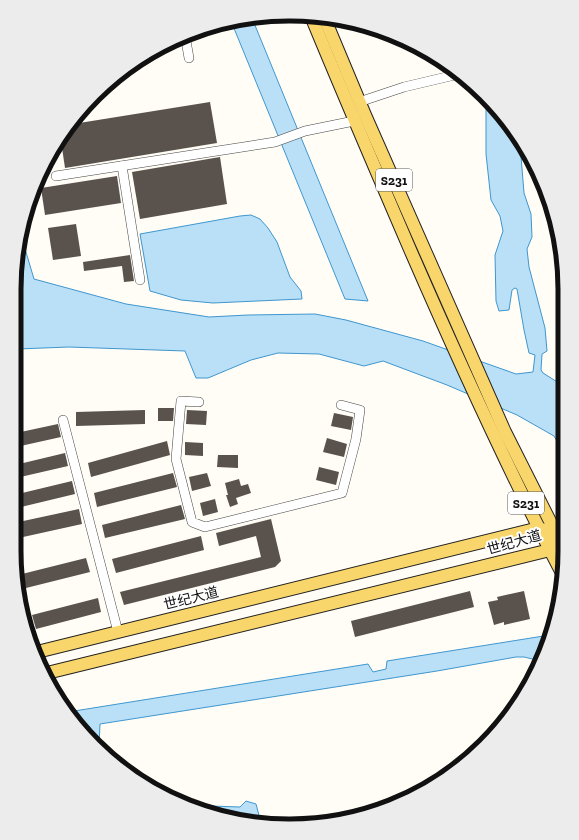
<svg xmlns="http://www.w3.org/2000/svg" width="579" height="840" font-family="'Zilla Slab','Noto Sans SC',serif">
  <rect width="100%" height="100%" fill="#fffdf5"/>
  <!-- water -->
  <g fill="#b9e0f7" stroke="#3f96cf">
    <polygon points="252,18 368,301 345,299 231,21 236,19"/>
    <polygon points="486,97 520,144 524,193 531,214 532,237 527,249 529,267 545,328 547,351 542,354 541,370 543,373 562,385 563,450 561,448 554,436 517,415 447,385 383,361 364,366 319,354 278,353 251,360 208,378 196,378 185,351 69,347 17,349 19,236 20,232 34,279 126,304 209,317 248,315 315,314 346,320 423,341 516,374 533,372 535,355 529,353 524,330 517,289 515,288 512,290 509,310 499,311 496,301 495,255 503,231 500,216 491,200 486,154"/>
    <polygon points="251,215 260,219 268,228 277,242 290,277 301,291 302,299 213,303 181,300 150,291 140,234 240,216"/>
    <polygon points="550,635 544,656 541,661 524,657 516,657 437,671 100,724 99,747 90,737 90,727 81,727 68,712 368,664 373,672 386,669 387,661"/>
    <polygon points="246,801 256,804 261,823 254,824 192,807 211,806 240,807"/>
  </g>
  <!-- building -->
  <g fill="#5a524d">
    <polygon points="177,39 178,46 160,49 160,48"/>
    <polygon points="210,102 217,143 65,168 61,141 73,124"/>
    <polygon points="220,157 227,204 140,219 132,172"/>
    <polygon points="117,176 121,203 45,215 41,188"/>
    <polygon points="76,224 81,256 53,260 48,228"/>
    <polygon points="130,255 134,281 124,282 122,266 84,271 83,262"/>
    <polygon points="158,408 174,408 173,421 158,421"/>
    <polygon points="145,410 145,424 76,426 76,412"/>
    <polygon points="187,410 207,411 206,425 186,424"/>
    <polygon points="334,413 353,417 351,430 331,426"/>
    <polygon points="58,424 61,437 16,447 16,433"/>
    <polygon points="327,438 347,444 344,457 323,452"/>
    <polygon points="167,441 170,455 91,477 88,463"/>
    <polygon points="185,442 203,443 203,456 185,455"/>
    <polygon points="65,453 68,466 16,478 15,465"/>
    <polygon points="218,455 238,455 238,468 217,467"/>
    <polygon points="319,467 339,472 336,485 316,480"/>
    <polygon points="173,473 177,487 97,507 94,493"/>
    <polygon points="207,473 211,486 192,491 189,477"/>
    <polygon points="239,479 241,486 248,484 251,493 236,498 238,504 230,507 226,495 228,495 225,483"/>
    <polygon points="72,481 75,494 21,507 18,494"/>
    <polygon points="215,499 218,512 203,516 200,503"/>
    <polygon points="181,505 185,519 105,538 102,525"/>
    <polygon points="79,509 82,524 14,539 14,523"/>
    <polygon points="271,519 281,561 275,567 124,605 120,592 261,557 256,536 219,546 216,533"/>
    <polygon points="201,536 204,550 116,573 112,559"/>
    <polygon points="86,558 90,572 26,588 22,574"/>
    <polygon points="470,591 474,607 355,637 351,621"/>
    <polygon points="524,591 530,619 504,625 504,622 494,625 488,602 498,600 497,597"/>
    <polygon points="98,598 101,612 36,629 32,615"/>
  </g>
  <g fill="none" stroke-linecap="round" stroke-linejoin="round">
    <!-- minor casing -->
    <g stroke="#444" stroke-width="10">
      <g id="minor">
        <polyline points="185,35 189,58"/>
        <polyline points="359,102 404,87 459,74"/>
        <polyline points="122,166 140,280"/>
        <polyline points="56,176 275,142 305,131 354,121"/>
        <polyline points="199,402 181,401 176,459 192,522 205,527 342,493 356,439 360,410 341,405"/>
        <polyline points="63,420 118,632"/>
      </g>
    </g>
    <!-- major casing -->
    <g stroke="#222" stroke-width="14">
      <g id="major">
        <path d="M 311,16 C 344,96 378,175 412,254 C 459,362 508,470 563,575"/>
        <polyline points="324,17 365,115 505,432 565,551"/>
        <polyline points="37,652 539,528 555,534 550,550 47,673"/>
      </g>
    </g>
    <!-- minor -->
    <use href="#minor" stroke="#fff" stroke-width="9"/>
    <!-- major -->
    <use href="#major" stroke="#f9d66b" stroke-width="12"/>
  </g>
  <g text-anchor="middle" stroke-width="4" stroke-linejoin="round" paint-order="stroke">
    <!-- shield labels -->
    <g fill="#fff" stroke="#585858" stroke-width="1">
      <rect x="376" y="169" width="36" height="22" rx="3"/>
      <rect x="508" y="492" width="36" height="22" rx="3"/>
    </g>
    <g font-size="13" font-weight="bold" fill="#111">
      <text x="394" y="185">S231</text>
      <text x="526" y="508">S231</text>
    </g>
    <!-- street labels -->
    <g font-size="14" fill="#111" stroke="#fff">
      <text transform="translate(514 542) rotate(-16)" y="5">世纪大道</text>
      <text transform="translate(191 598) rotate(-14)" y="5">世纪大道</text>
    </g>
  </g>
  <!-- crop -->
  <path d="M0 0H579V840H0ZM289 21H290A268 268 0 0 1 558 289V551A268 268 0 0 1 290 819H289A268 268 0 0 1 21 551V289A268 268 0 0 1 289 21Z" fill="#ececec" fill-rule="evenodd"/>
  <path fill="none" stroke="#111" stroke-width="5" d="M289 21H290A268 268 0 0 1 558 289V551A268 268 0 0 1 290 819H289A268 268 0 0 1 21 551V289A268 268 0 0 1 289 21Z"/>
</svg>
